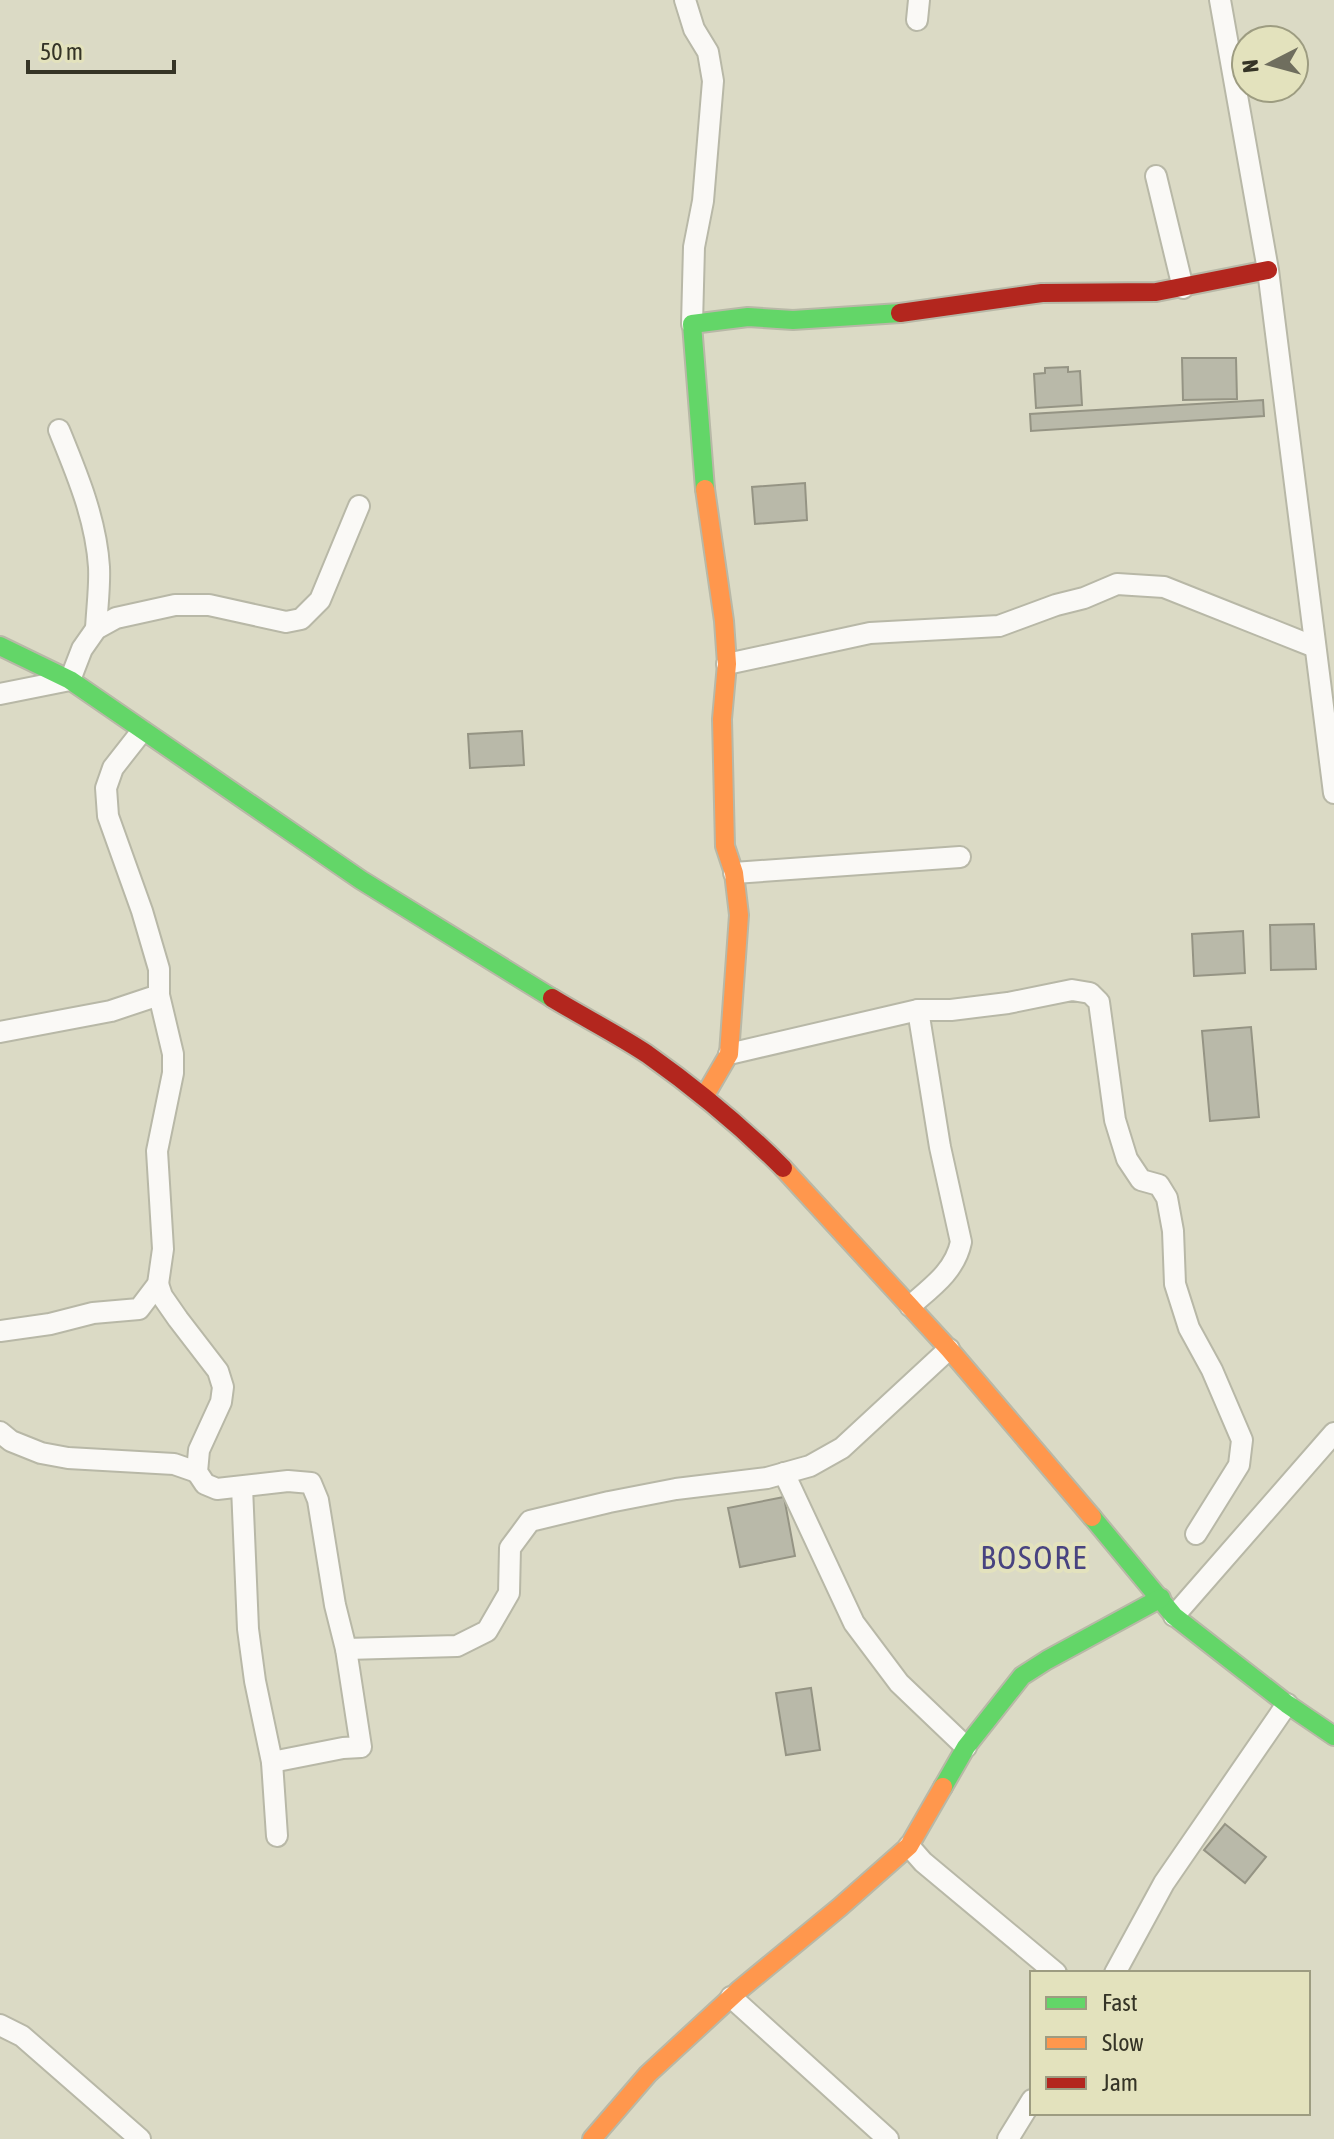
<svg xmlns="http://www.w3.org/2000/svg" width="1334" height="2139" font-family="'Asap Condensed',sans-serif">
  <rect width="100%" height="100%" fill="#dbdac5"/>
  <!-- building -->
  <g fill="#b9b9a9" stroke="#959484" stroke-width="2">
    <polygon points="1182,358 1236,358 1237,399 1183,400"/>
    <polygon points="1068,367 1068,372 1080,371 1082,405 1036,408 1034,374 1045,373 1045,368"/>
    <polygon points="1263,400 1264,416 1031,431 1030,414"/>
    <polygon points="805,483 807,520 755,524 752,487"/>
    <polygon points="522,731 524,765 470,768 468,734"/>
    <polygon points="1314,924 1316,969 1271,970 1270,925"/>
    <polygon points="1243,931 1245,973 1194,976 1192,934"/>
    <polygon points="1251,1027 1259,1117 1210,1121 1202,1031"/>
    <polygon points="784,1497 795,1556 740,1567 728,1508"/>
    <polygon points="811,1688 820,1750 786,1755 776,1693"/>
    <polygon points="1225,1824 1266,1857 1245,1883 1204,1850"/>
  </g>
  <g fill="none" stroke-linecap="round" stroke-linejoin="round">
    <!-- street casing -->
    <g stroke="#b8b8a7" stroke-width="24">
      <g id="street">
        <polyline points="685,0 694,29 708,52 713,81 703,201 694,247 692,324"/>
        <polyline points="1220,0 1268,270 1334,793"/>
        <polyline points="917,20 919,0"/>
        <polyline points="1156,176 1183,288"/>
        <path d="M 59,430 C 77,474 96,519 99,567 C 100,587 97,608 96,629"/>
        <polyline points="727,664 870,633 999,626 1056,605 1084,598 1117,584 1164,587 1315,647"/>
        <polyline points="0,694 70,680 82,649 96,629 116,618 175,605 209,605 286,622 301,619 320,600 359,506"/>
        <polyline points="734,873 960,857"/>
        <polyline points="918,1010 951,1010 1008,1003 1072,990 1090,993 1099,1002 1115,1120 1127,1159 1141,1180 1159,1185 1167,1198 1173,1231 1175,1284 1189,1328 1212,1370 1242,1440 1239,1465 1196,1534"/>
        <polyline points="0,1032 111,1011 159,995 159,969 142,911 108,816 106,788 113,768 142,731"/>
        <path d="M 729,1054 L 918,1010 L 940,1147 L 961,1242 C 955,1271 932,1287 910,1306"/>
        <polyline points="158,1284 162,1296 178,1319 218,1371 223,1387 221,1402 199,1450 197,1472 205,1484 217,1489 288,1481 311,1483 318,1500 335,1605 346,1649 361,1747 343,1748 272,1762"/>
        <polyline points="0,1331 50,1324 93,1313 139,1309 158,1284 163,1249 157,1151 173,1073 173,1054 159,995"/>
        <polyline points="0,1432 11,1441 41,1453 68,1458 174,1464 197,1472"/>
        <polyline points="784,1473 854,1623 899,1683 966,1747"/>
        <polyline points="242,1487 248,1629 255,1681 272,1762 277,1836"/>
        <polyline points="1174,1616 1334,1433"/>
        <polyline points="346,1649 457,1646 487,1631 509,1593 510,1548 530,1521 609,1502 676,1489 767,1478 810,1466 842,1448 949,1349"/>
        <polyline points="909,1846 923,1862 1056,1973"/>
        <polyline points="1115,1973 1164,1883 1287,1704"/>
        <polyline points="731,1997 888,2139"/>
        <polyline points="0,2025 22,2036 140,2139"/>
        <polyline points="1008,2139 1032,2100"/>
      </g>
    </g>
    <!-- fast casing -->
    <g stroke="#b8b8a7" stroke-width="22">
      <g id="fast">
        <polyline points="705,489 692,324 748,317 793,320 900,313"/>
        <polyline points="0,646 70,680 361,880 552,998"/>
        <polyline points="1092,1517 1174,1616 1287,1704 1334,1736"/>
        <polyline points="943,1787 966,1747 1022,1676 1047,1660 1161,1598"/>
      </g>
    </g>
    <!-- slow casing -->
    <g stroke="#b8b8a7" stroke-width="22">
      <g id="slow">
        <polyline points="704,1097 729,1054 739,915 734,873 725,846 722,719 727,664 724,621 705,489"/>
        <polyline points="783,1168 949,1349 1092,1517"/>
        <polyline points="592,2139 648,2074 738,1991 840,1907 909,1846 943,1787"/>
      </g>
    </g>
    <!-- jam casing -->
    <g stroke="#b8b8a7" stroke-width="22">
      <g id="jam">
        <polyline points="900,313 1042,293 1156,292 1268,270"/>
        <path d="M 552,998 C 583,1017 617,1034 647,1054 C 695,1088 741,1126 783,1168"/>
      </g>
    </g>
    <!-- street -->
    <use href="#street" stroke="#faf9f6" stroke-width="20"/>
    <!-- fast -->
    <use href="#fast" stroke="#63d668" stroke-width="18"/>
    <!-- slow -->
    <use href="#slow" stroke="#ff974d" stroke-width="18"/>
    <!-- jam -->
    <use href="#jam" stroke="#b3261e" stroke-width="18"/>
  </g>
  <g text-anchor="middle" stroke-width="8" stroke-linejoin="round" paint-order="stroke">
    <!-- quarter labels -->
    <g font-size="32" letter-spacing="2" fill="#484380" stroke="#e3e2bd">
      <text x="1034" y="1569">BOSORE</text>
    </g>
  </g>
  <!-- legend -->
  <rect x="1030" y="1971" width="280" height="144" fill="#e3e2bd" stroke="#9d9c81" stroke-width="2"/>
  <rect x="1046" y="1997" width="40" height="12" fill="#63d668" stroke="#9d9c81" stroke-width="2"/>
  <text x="1102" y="2011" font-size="24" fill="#353426">Fast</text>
  <rect x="1046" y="2037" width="40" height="12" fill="#ff974d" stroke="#9d9c81" stroke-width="2"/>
  <text x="1102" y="2051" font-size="24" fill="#353426">Slow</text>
  <rect x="1046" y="2077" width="40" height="12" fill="#b3261e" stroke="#9d9c81" stroke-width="2"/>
  <text x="1102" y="2091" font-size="24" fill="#353426">Jam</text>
  <!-- north arrow -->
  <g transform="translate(1270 64) rotate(264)"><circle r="38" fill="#e3e2bd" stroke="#9d9c81" stroke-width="2"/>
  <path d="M0-6L14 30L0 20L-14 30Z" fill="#6f6e5e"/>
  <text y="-12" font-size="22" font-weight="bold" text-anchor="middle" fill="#353426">N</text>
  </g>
  <!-- scale -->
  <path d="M28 60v12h146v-12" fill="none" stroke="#353426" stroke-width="4"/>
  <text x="40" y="60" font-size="24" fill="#353426" stroke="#e3e2bd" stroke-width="6" paint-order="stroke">50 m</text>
</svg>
